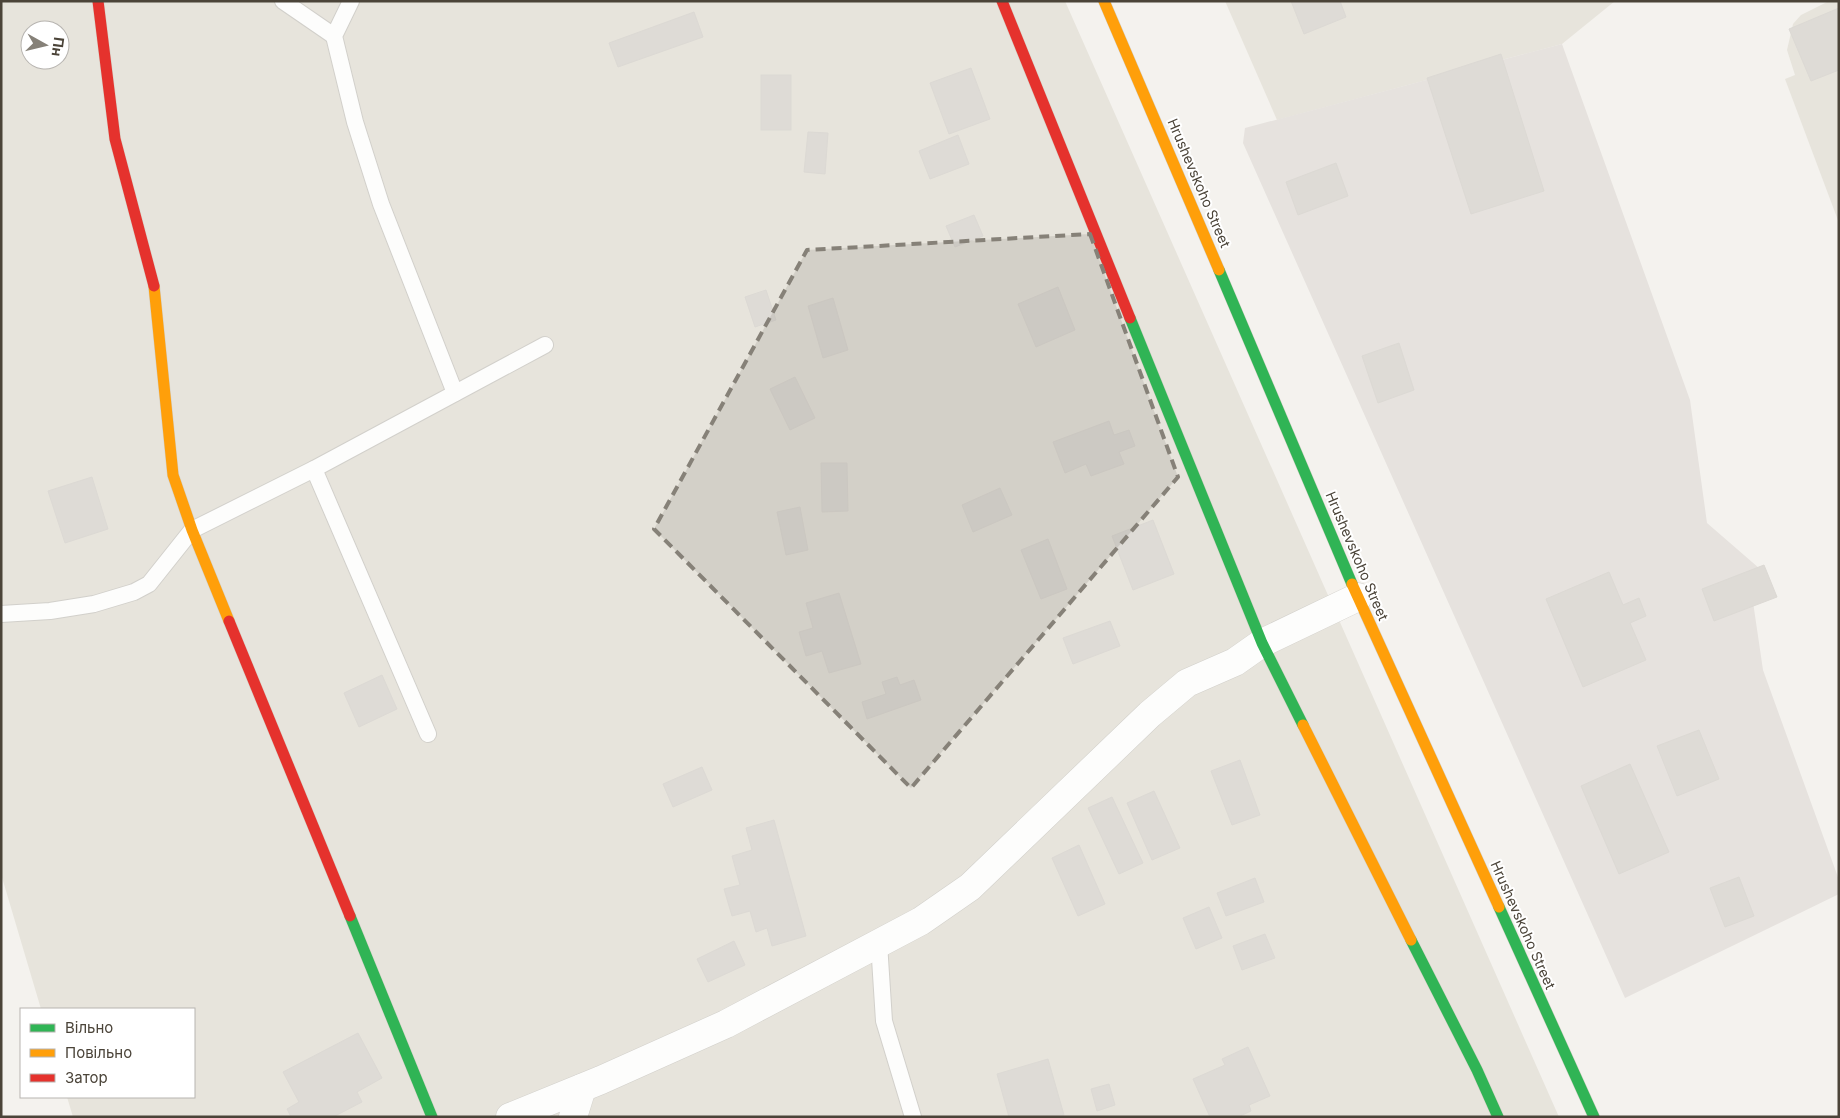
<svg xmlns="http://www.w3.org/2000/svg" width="1840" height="1118" font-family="Inter,sans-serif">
  <rect width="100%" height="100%" fill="#f4f2ee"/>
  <!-- residential -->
  <g fill="#e7e4dc" fill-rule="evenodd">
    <path d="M 1,1 L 1065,1 L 1559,1117 L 73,1117 L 67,1097 L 194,1097 L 194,1009 L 41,1009 L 1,874 ZM 30,30 L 60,30 L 60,60 L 30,60 Z"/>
    <polygon points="1225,1 1615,1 1562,44 1277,120"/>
    <polygon points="1829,1 1839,1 1839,223 1785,79 1795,75 1787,50 1793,24 1801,15"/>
  </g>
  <!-- industrial -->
  <polygon fill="#e6e2de" points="1562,44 1690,400 1707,523 1767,575 1753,602 1763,670 1839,880 1839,894 1625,998 1243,143 1245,128"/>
  <!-- building -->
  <g fill="#dedbd6" stroke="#dcd9d4">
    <polygon points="1291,1 1340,1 1346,17 1304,34"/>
    <polygon points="1839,8 1839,70 1811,81 1789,29"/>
    <polygon points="694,12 703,37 618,67 609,43"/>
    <polygon points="1501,54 1544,191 1471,214 1427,78"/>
    <polygon points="971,68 990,119 949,134 930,83"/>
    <rect x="761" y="75" width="30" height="55"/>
    <polygon points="808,132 828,133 825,174 804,172"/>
    <polygon points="958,135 969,164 930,179 919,151"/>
    <polygon points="1336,163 1348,196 1298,215 1286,182"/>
    <polygon points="974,215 983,236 955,247 946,226"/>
    <polygon points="1058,287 1075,330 1036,347 1018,304"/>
    <polygon points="766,290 776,320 755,327 745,297"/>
    <polygon points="833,298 848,350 823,358 808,306"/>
    <polygon points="1399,343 1414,390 1378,403 1362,356"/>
    <polygon points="795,377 815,418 790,430 770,389"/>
    <polygon points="1109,421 1114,435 1129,430 1135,446 1119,452 1124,464 1091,476 1086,464 1065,473 1053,442"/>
    <polygon points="821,463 847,463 848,511 822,512"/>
    <polygon points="92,477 108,529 65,543 48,491"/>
    <polygon points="1000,488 1012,515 973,532 962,505"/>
    <polygon points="800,507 808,550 786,555 777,512"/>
    <polygon points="1153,520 1174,574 1133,590 1112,536"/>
    <polygon points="1048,539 1067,589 1041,599 1021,550"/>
    <polygon points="1764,565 1777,597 1714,621 1702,589"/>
    <polygon points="1609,572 1623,605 1639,598 1646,616 1630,623 1646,660 1583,687 1546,599"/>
    <polygon points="839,593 861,664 829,673 822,651 806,656 799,632 813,628 806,603"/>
    <polygon points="1110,621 1120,646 1073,664 1063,638"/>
    <polygon points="382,675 397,709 359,727 344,693"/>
    <polygon points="897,677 900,685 914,680 921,700 867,719 862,702 886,694 882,682"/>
    <polygon points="1699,730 1719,779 1677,796 1657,746"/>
    <polygon points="1240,760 1260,815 1232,825 1211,771"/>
    <polygon points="1630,764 1669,852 1619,874 1581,786"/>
    <polygon points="702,767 712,790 673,807 663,784"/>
    <polygon points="1154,791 1180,848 1152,860 1127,803"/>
    <polygon points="1112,797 1143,863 1119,874 1088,808"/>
    <polygon points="774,820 806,936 772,946 767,928 756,932 750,911 732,916 724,889 740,885 732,856 752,850 746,828"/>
    <polygon points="1079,845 1105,904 1078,916 1052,858"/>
    <polygon points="1739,877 1754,916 1725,927 1710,888"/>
    <polygon points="1255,878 1264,902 1226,916 1217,893"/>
    <polygon points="1209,907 1222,938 1196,949 1183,918"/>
    <polygon points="1265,934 1275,958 1242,970 1233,946"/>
    <polygon points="734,941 745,965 708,982 697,959"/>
    <polygon points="358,1033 382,1078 357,1092 362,1102 333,1117 291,1117 287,1109 299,1102 283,1072"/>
    <polygon points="1248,1047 1270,1096 1249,1105 1251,1111 1238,1117 1210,1117 1193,1079 1225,1065 1222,1059"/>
    <polygon points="1048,1059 1064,1115 1009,1117 997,1074"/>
    <polygon points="1109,1084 1115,1105 1097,1111 1091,1089"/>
  </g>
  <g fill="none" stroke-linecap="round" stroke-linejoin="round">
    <!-- lane casing -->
    <g stroke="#d2d0cb" stroke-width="18">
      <g id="lane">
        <polyline points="283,1 334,36"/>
        <polyline points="351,1 334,36 355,122 381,204 455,393"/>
        <polyline points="314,469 428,734"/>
        <polyline points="1,614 50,611 94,604 134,592 149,584 192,530 314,469 545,345"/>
        <polyline points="879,943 884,1021 913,1117"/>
      </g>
    </g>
    <!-- street casing -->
    <g stroke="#d2d0cb" stroke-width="29">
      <g id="street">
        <polyline points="510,1117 601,1080 726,1024 921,921 970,887 1150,714 1187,683 1235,662 1262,643 1358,597"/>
        <polyline points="573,1117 582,1088"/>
      </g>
    </g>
    <!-- fast casing -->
    <g stroke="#d3cfc5" stroke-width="12">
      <g id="fast">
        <polyline points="1219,270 1352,584"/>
        <polyline points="1130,318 1262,643 1303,725"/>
        <polyline points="1499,907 1594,1117"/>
        <polyline points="350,916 432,1117"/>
        <polyline points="1411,940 1477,1070 1498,1117"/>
      </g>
    </g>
    <!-- slow casing -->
    <g stroke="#d3cfc5" stroke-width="12">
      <g id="slow">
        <polyline points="1104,1 1219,270"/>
        <polyline points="154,286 173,475 192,530 229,621"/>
        <polyline points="1352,584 1499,907"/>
        <polyline points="1303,725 1411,940"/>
      </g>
    </g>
    <!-- jam casing -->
    <g stroke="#d3cfc5" stroke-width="12">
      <g id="jam">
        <polyline points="98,1 115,139 154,286"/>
        <polyline points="1002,1 1130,318"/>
        <polyline points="229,621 350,916"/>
      </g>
    </g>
    <!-- lane -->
    <use href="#lane" stroke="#fdfdfc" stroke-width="16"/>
    <!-- street -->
    <use href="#street" stroke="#fdfdfc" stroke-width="28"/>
    <!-- fast -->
    <use href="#fast" stroke="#30b455" stroke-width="11"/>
    <!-- slow -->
    <use href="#slow" stroke="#ff9f0a" stroke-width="11"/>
    <!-- jam -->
    <use href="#jam" stroke="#e5322d" stroke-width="11"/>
  </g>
  <!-- marked area -->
  <path fill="#868178" fill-opacity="0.2" stroke="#868178" stroke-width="4" stroke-dasharray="10 6" stroke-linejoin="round" d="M 1090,234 L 1178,477 L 911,788 L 654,529 L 807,250 Z"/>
  <g text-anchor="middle" stroke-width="4" stroke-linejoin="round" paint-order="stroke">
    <!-- street labels -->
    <g font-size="14" fill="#4b4439" stroke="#fff">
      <text transform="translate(1199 183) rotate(67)" y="5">Hrushevskoho Street</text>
      <text transform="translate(1357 556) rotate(67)" y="5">Hrushevskoho Street</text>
      <text transform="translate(1523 925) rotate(66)" y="5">Hrushevskoho Street</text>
    </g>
  </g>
  <!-- border -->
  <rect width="1840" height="1118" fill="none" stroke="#4b4439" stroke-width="5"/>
  <!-- legend -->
  <rect x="20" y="1008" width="175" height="90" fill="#ffffff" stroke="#b7b4b0"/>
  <rect x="30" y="1024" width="25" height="8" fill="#30b455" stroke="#b7b4b0"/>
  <text x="65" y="1033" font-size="15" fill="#4b4439">Вільно</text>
  <rect x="30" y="1049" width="25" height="8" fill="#ff9f0a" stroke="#b7b4b0"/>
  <text x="65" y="1058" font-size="15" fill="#4b4439">Повільно</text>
  <rect x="30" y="1074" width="25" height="8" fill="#e5322d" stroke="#b7b4b0"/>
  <text x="65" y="1083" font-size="15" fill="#4b4439">Затор</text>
  <!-- north arrow -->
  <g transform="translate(45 45) rotate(98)"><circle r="24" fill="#ffffff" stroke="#b7b4b0"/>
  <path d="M0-4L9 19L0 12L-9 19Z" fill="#868178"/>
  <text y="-8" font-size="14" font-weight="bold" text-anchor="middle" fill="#4b4439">Пн</text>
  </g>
</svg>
